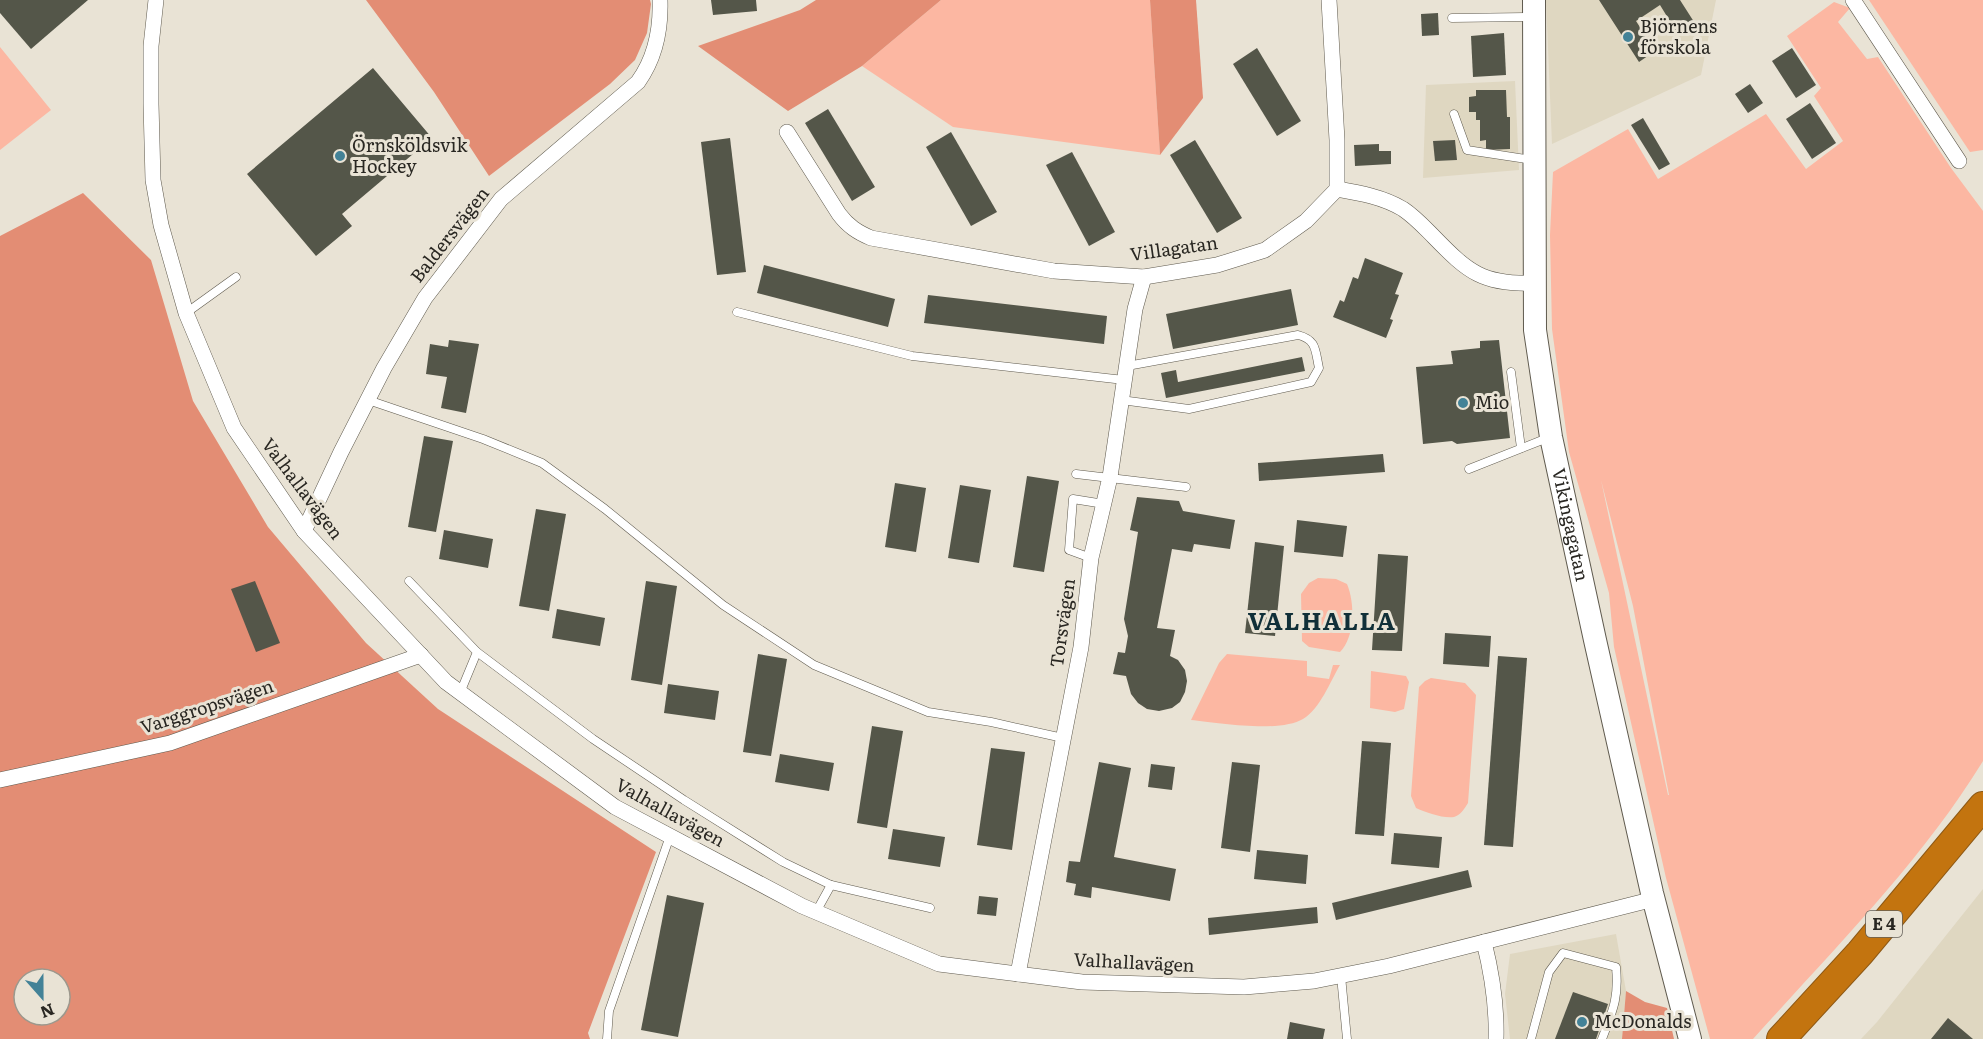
<svg xmlns="http://www.w3.org/2000/svg" width="1983" height="1039" font-family="Literata,serif">
  <rect width="100%" height="100%" fill="#e9e3d5"/>
  <!-- built -->
  <g fill="#dfd7c1">
    <polygon points="1546,0 1716,0 1701,75 1552,144"/>
    <polygon points="1515,81 1519,170 1423,178 1426,85"/>
    <polygon points="1983,889 1983,1039 1861,1039 1877,1022"/>
    <polygon points="1616,934 1626,991 1622,1039 1510,1039 1505,994 1510,954"/>
  </g>
  <!-- green -->
  <g fill="#fcb7a2" fill-rule="evenodd">
    <polygon points="941,0 1150,0 1160,155 953,127 862,66"/>
    <polygon points="1869,0 1983,0 1983,150 1970,152"/>
    <path d="M 1834,2 L 1850,8 L 1838,22 L 1867,59 L 1878,57 L 1951,168 L 1983,211 L 1983,761 C 1922,861 1831,952 1753,1039 L 1710,1039 L 1666,878 L 1614,647 L 1609,593 L 1569,452 L 1552,329 L 1550,235 L 1553,172 L 1628,129 L 1658,179 L 1766,114 L 1806,169 L 1843,141 L 1814,96 L 1821,88 L 1787,36 ZM 1601,480 L 1633,606 L 1669,795 L 1668,795 Z"/>
    <polygon points="0,47 51,110 0,150"/>
    <path d="M 1318,578 L 1336,579 L 1347,584 C 1355,603 1355,637 1340,652 L 1309,647 L 1302,641 L 1301,594 L 1309,583 Z"/>
    <path d="M 1227,654 L 1307,661 L 1307,676 L 1329,679 L 1333,665 L 1340,665 C 1330,682 1320,709 1303,719 C 1280,733 1218,723 1191,720 L 1219,663 Z"/>
    <polygon points="1371,671 1406,676 1409,682 1404,709 1395,712 1370,708"/>
    <path d="M 1431,678 L 1465,683 L 1476,695 L 1468,803 C 1464,809 1461,815 1454,817 C 1444,819 1425,812 1416,808 L 1411,796 L 1419,687 L 1425,681 Z"/>
  </g>
  <!-- forest -->
  <g fill="#e38d74" fill-rule="evenodd">
    <polygon points="366,0 650,0 651,4 647,33 635,60 610,84 489,176 434,92"/>
    <polygon points="816,0 941,0 862,66 788,111 698,46 800,10"/>
    <polygon points="1150,0 1196,0 1203,98 1160,155"/>
    <path d="M 83,193 L 151,260 L 193,401 L 268,527 L 366,643 L 438,709 L 656,852 L 588,1033 L 590,1039 L 0,1039 L 0,236 ZM 24,979 L 60,979 L 60,1015 L 24,1015 Z"/>
    <polygon points="1626,991 1645,1002 1667,1008 1674,1039 1622,1039"/>
  </g>
  <!-- building -->
  <g fill="#545649">
    <polygon points="0,0 88,0 31,49 0,13"/>
    <polygon points="711,0 756,0 757,11 713,15"/>
    <polygon points="1599,0 1680,0 1696,25 1679,36 1660,5 1636,21 1655,51 1639,62"/>
    <polygon points="1438,13 1439,35 1422,36 1421,14"/>
    <polygon points="1504,33 1506,75 1473,77 1471,36"/>
    <polygon points="1257,48 1301,121 1277,136 1233,64"/>
    <polygon points="1792,48 1816,85 1796,98 1772,61"/>
    <polygon points="373,68 432,138 342,214 352,226 316,256 247,174"/>
    <polygon points="1750,84 1763,103 1748,113 1735,94"/>
    <polygon points="1476,90 1506,90 1507,117 1510,117 1510,149 1486,150 1486,140 1480,141 1480,120 1476,120 1476,112 1469,112 1469,97 1476,96"/>
    <polygon points="1810,103 1836,143 1812,159 1786,119"/>
    <polygon points="828,109 875,187 852,201 805,123"/>
    <polygon points="1643,118 1670,164 1659,170 1631,125"/>
    <polygon points="951,132 997,212 971,226 926,147"/>
    <polygon points="730,138 746,272 717,275 701,142"/>
    <polygon points="1195,140 1242,218 1217,233 1170,155"/>
    <polygon points="1455,140 1457,160 1435,161 1433,141"/>
    <polygon points="1379,144 1379,151 1391,151 1391,164 1355,166 1354,145"/>
    <polygon points="1072,152 1115,232 1089,246 1046,165"/>
    <polygon points="1365,258 1403,273 1395,294 1399,295 1390,319 1393,320 1386,338 1333,317 1340,300 1344,302 1353,277 1358,279"/>
    <polygon points="764,265 895,299 888,327 757,293"/>
    <polygon points="1291,289 1298,325 1173,349 1166,314"/>
    <polygon points="928,295 1107,316 1104,344 924,323"/>
    <polygon points="449,340 479,344 466,413 441,408 447,377 426,374 430,344 448,347"/>
    <polygon points="1499,340 1510,438 1457,444 1452,441 1423,444 1416,367 1453,364 1451,351 1480,348 1480,341"/>
    <polygon points="1302,357 1305,371 1166,398 1161,373 1176,370 1178,382"/>
    <polygon points="424,436 453,441 436,532 408,527"/>
    <polygon points="1383,454 1385,472 1259,481 1258,463"/>
    <polygon points="1027,476 1059,481 1044,572 1013,567"/>
    <polygon points="895,483 926,488 916,552 885,547"/>
    <polygon points="960,485 991,490 979,563 948,558"/>
    <polygon points="1137,497 1179,501 1183,511 1235,520 1230,549 1194,544 1192,552 1172,549 1157,628 1175,630 1170,656 1178,660 1185,670 1187,681 1185,692 1180,702 1172,708 1159,711 1147,709 1138,703 1131,694 1126,676 1113,674 1118,652 1125,653 1128,636 1124,619 1138,532 1130,530"/>
    <polygon points="536,509 566,514 549,611 519,606"/>
    <polygon points="1297,520 1347,526 1343,557 1294,552"/>
    <polygon points="444,530 493,539 488,568 439,559"/>
    <polygon points="1255,542 1284,546 1275,636 1245,633"/>
    <polygon points="1378,554 1408,556 1402,651 1372,650"/>
    <polygon points="255,581 280,643 256,652 231,589"/>
    <polygon points="646,581 677,586 662,685 631,680"/>
    <polygon points="557,609 605,618 600,646 552,638"/>
    <polygon points="1445,633 1491,636 1489,667 1443,664"/>
    <polygon points="758,654 787,659 771,756 743,752"/>
    <polygon points="1498,656 1527,658 1513,847 1484,845"/>
    <polygon points="668,684 719,691 715,720 664,713"/>
    <polygon points="872,726 903,731 887,828 857,823"/>
    <polygon points="1362,741 1391,743 1384,836 1355,834"/>
    <polygon points="991,748 1025,752 1012,850 977,845"/>
    <polygon points="780,754 834,763 829,791 775,782"/>
    <polygon points="1099,762 1131,768 1114,857 1176,869 1170,901 1092,887 1091,898 1074,895 1076,884 1066,882 1069,861 1080,862"/>
    <polygon points="1232,762 1260,765 1250,852 1221,848"/>
    <polygon points="1151,764 1175,767 1172,790 1148,787"/>
    <polygon points="893,829 945,837 940,867 888,859"/>
    <polygon points="1394,833 1442,837 1439,868 1391,864"/>
    <polygon points="1257,850 1308,855 1306,884 1254,879"/>
    <polygon points="1468,870 1472,887 1336,920 1332,903"/>
    <polygon points="667,895 704,903 678,1037 641,1030"/>
    <polygon points="979,896 998,898 996,916 977,914"/>
    <polygon points="1317,907 1318,923 1209,935 1208,918"/>
    <polygon points="1573,992 1608,1004 1596,1039 1555,1039"/>
    <polygon points="1948,1018 1973,1039 1931,1039"/>
    <polygon points="1290,1022 1325,1029 1323,1039 1287,1039"/>
  </g>
  <g fill="none" stroke-linecap="round" stroke-linejoin="round">
    <!-- lane casing -->
    <g stroke="#5f5a4e" stroke-width="9">
      <g id="lane">
        <polyline points="1452,18 1532,17"/>
        <polyline points="1454,114 1467,150 1533,160"/>
        <polyline points="737,312 912,356 1124,380"/>
        <polyline points="186,313 236,277"/>
        <polyline points="1511,372 1521,448"/>
        <polyline points="368,400 483,439 542,463 605,509 723,605 814,665 928,712 991,722 1063,738"/>
        <path d="M 1121,400 L 1189,409 L 1311,382 L 1319,368 C 1315,350 1317,340 1298,335 L 1127,366"/>
        <polyline points="1469,469 1550,437"/>
        <polyline points="1076,474 1186,487"/>
        <polyline points="1091,558 1069,550 1073,499 1104,504"/>
        <polyline points="409,581 477,652 460,693"/>
        <polyline points="477,652 593,739 684,800 783,862 831,885 930,908"/>
        <polyline points="816,912 831,885"/>
        <polyline points="1341,976 1347,1039"/>
        <polyline points="607,1039 609,1011 670,836"/>
        <path d="M 1531,1039 L 1549,972 L 1563,953 L 1616,967 C 1619,998 1613,1010 1602,1039"/>
      </g>
    </g>
    <!-- street casing -->
    <g stroke="#5f5a4e" stroke-width="16">
      <g id="street">
        <polyline points="156,0 151,46 151,104 153,180 161,225 186,313 234,428 304,531 446,682 615,807 802,906 939,964 1082,982 1244,987 1314,981 1389,966 1654,899"/>
        <polyline points="1853,0 1959,161"/>
        <path d="M 787,132 L 839,214 C 848,226 857,232 871,238 L 1054,271 L 1144,277 L 1217,265 L 1265,250 L 1306,221 L 1337,189 L 1337,140 L 1329,0"/>
        <path d="M 1337,189 C 1360,193 1383,197 1403,209 C 1415,217 1424,227 1434,237 C 1468,272 1483,285 1534,283"/>
        <path d="M 304,531 L 341,452 L 384,368 L 425,298 L 501,199 L 638,82 C 656,57 661,30 660,0"/>
        <polyline points="0,780 170,743 421,655"/>
        <path d="M 1484,942 C 1492,974 1497,1006 1496,1039"/>
        <polyline points="1018,974 1081,647 1091,558 1110,477 1135,309 1144,277"/>
      </g>
    </g>
    <!-- secondary casing -->
    <g stroke="#5f5a4e" stroke-width="24">
      <g id="secondary">
        <path id="s1" d="M 1534,0 L 1535,330 L 1551,437 L 1595,640 L 1652,893 L 1690,1039"/>
      </g>
    </g>
    <!-- highway casing -->
    <g stroke="#8d5916" stroke-width="30">
      <polyline id="highway" points="1781,1039 1860,953 1983,806"/>
    </g>
    <!-- lane -->
    <use href="#lane" stroke="#fff" stroke-width="8"/>
    <!-- street -->
    <use href="#street" stroke="#fff" stroke-width="15"/>
    <!-- secondary -->
    <use href="#secondary" stroke="#fff" stroke-width="22"/>
    <!-- highway -->
    <use href="#highway" stroke="#c3740f" stroke-width="28"/>
  </g>
  <!-- markers -->
  <g fill="#438297" stroke="#e9e3d5" stroke-width="2">
    <circle cx="1628" cy="37" r="6"/>
    <circle cx="340" cy="156" r="6"/>
    <circle cx="1463" cy="403" r="6"/>
    <circle cx="1582" cy="1022" r="6"/>
  </g>
  <g text-anchor="middle" stroke-width="6" stroke-linejoin="round" paint-order="stroke">
    <!-- shield labels -->
    <rect fill="#e9e3d5" stroke="#635f58" stroke-width="1.5" x="1866" y="911" width="36" height="26" rx="4.5"/>
    <g font-size="16" font-weight="bold" fill="#292722">
      <text x="1884" y="930">E 4</text>
    </g>
    <!-- poi labels -->
    <g font-size="18" fill="#292722" stroke="#e9e3d5" text-anchor="start">
      <text x="1640" y="33">Björnens<tspan x="1640" dy="21">förskola</tspan></text>
      <text x="352" y="152">Örnsköldsvik<tspan x="352" dy="21">Hockey</tspan></text>
      <text x="1475" y="409">Mio</text>
      <text x="1594" y="1028">McDonalds</text>
    </g>
    <!-- street labels -->
    <g font-size="18" fill="#292722" stroke="#e9e3d5">
      <text transform="translate(450 235) rotate(-52)" y="6">Baldersvägen</text>
      <text transform="translate(1174 249) rotate(-8)" y="6">Villagatan</text>
      <text transform="translate(302 489) rotate(53)" y="6">Valhallavägen</text>
      <text dy="6" stroke="none"><textPath href="#s1" startOffset="528">Vikingagatan</textPath></text>
      <text transform="translate(1063 623) rotate(-82)" y="6">Torsvägen</text>
      <text transform="translate(207 707) rotate(-18)" y="6">Varggropsvägen</text>
      <text transform="translate(670 813) rotate(29)" y="6">Valhallavägen</text>
      <text transform="translate(1134 963) rotate(3)" y="6">Valhallavägen</text>
    </g>
    <!-- district labels -->
    <g font-size="24" font-weight="bold" letter-spacing="1.5" fill="#102f38" stroke="#e9e3d5">
      <text x="1322" y="630">VALHALLA</text>
    </g>
  </g>
  <!-- north arrow -->
  <g transform="translate(42 997) rotate(159)"><circle r="28" fill="#e9e3d5" stroke="#9c988d" stroke-width="1.5"/>
  <path d="M0-4.5L10 22L0 15L-10 22Z" fill="#438297"/>
  <text y="-9" font-size="16" font-weight="bold" text-anchor="middle" fill="#292722">N</text>
  </g>
</svg>
